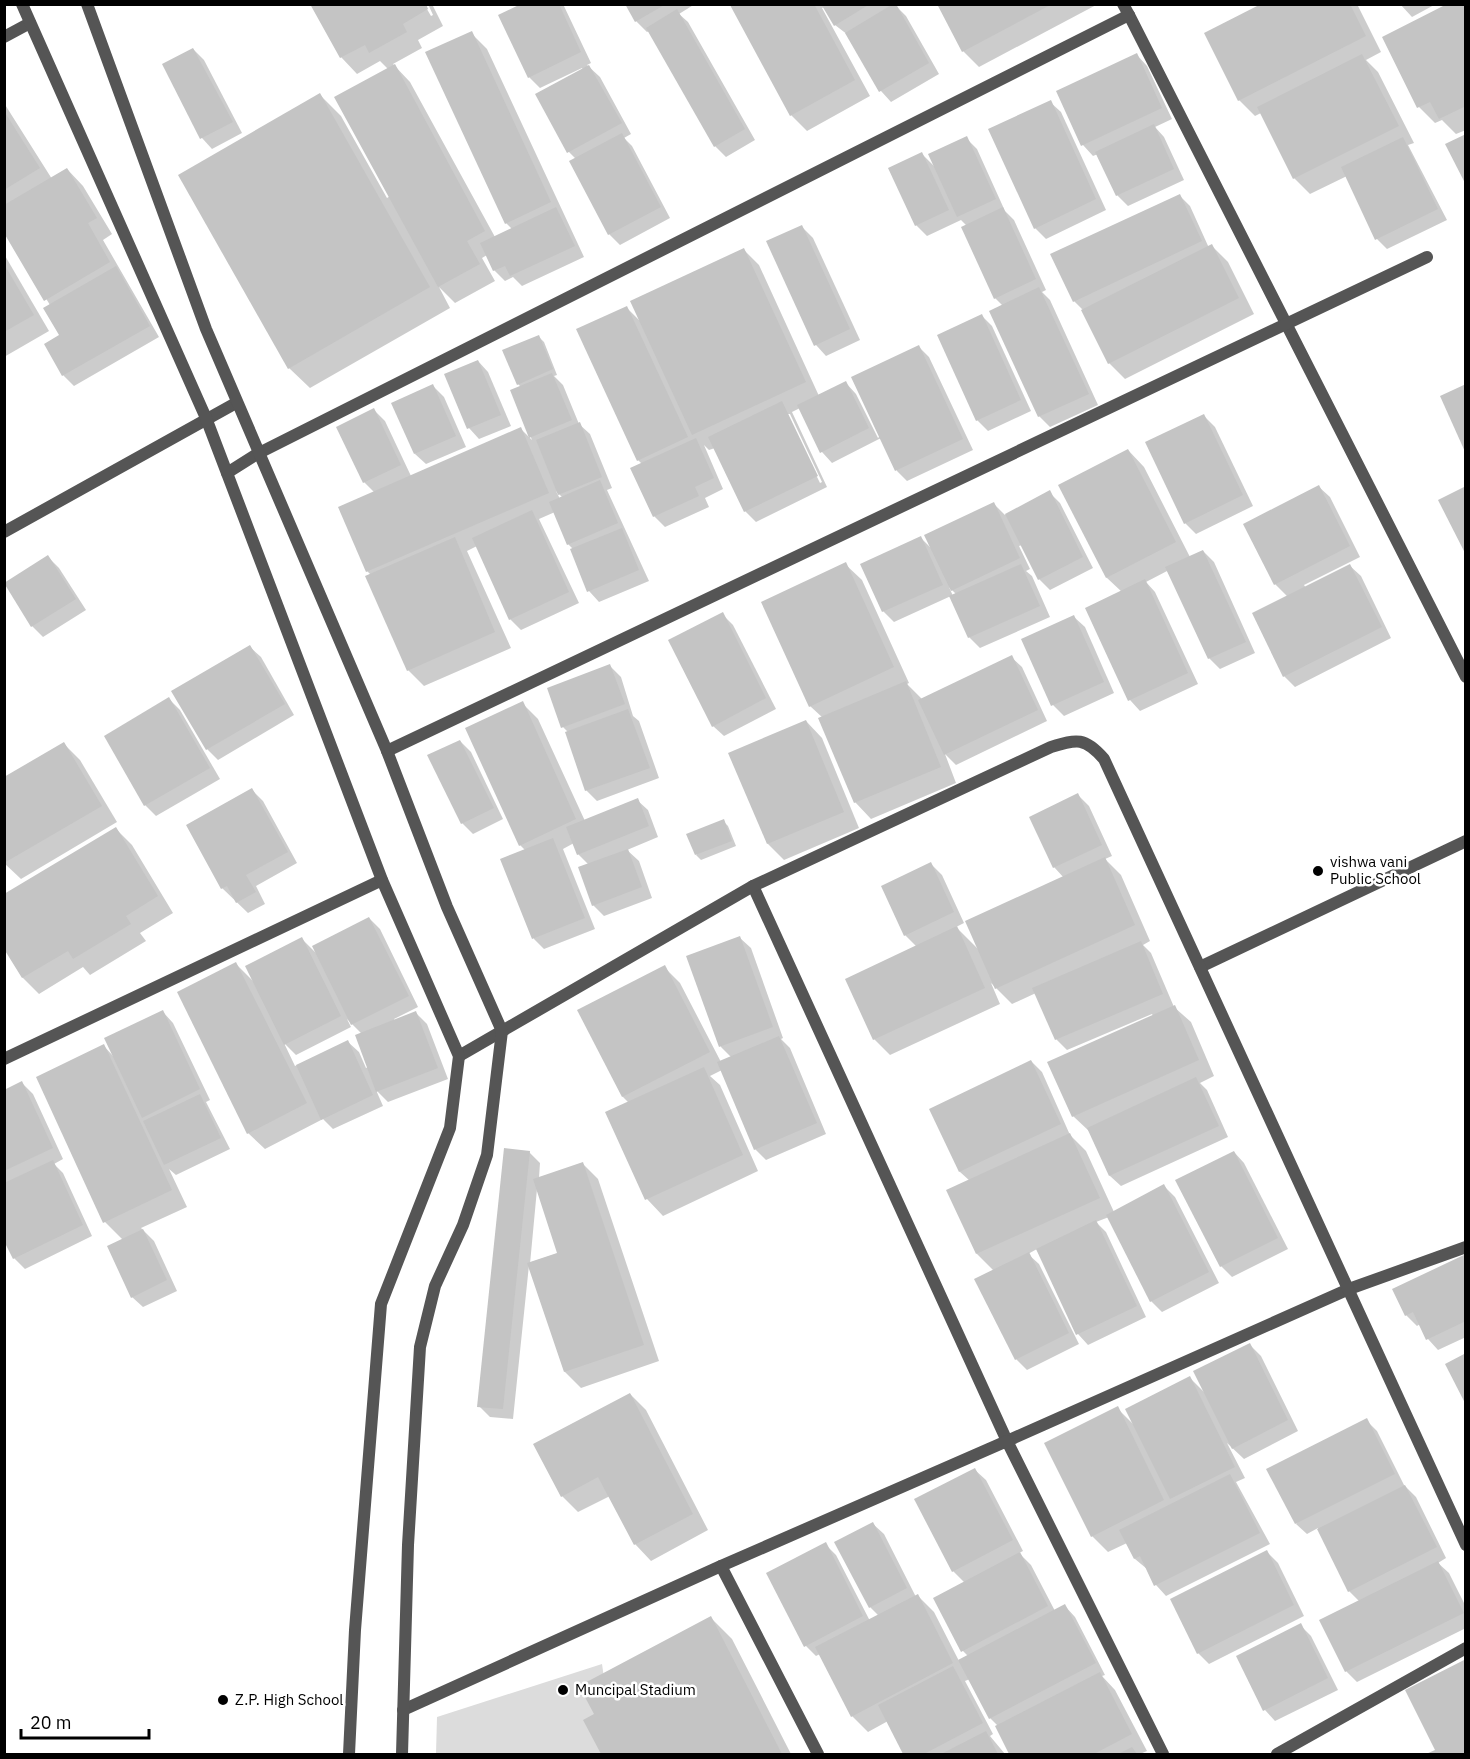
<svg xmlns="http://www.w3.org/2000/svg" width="1470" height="1759" font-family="'IBM Plex Sans',sans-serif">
  <rect width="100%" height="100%" fill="#fff"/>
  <!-- green -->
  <polygon fill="#dcdcdc" points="602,1664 615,1754 436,1754 437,1717"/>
  <!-- shadow -->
  <g fill="#0003" fill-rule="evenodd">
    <polygon points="424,4 431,16 433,15 428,4 432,4 443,26 418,40 422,48 393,64 410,82 495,237 512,229 506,223 471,33 487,49 584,257 522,286 513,277 505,281 494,270 487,255 482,258 495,281 455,303 439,287 450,308 310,388 289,368 320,95 341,116 387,198 390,196 388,69 380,61 357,74 341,57"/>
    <polygon points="524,4 563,4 591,63 587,65 600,77 631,134 624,138 632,146 670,218 620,245 609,234 576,159 569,152 537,95 583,70 582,68 540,88 529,77"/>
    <polygon points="627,4 695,4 679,14 688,22 755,140 726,157 715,146 649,31 647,32 636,21"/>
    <polygon points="734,4 898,4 896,6 906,16 939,74 891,102 881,91 848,35 835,25 824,7 822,8 870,96 807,131 791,115 732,6"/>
    <polygon points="939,4 1098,4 979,67 963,51"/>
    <polygon points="1264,4 1357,4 1381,52 1366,60 1378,72 1414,143 1408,145 1447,220 1387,249 1377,239 1347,176 1310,194 1294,178 1261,113 1255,116 1239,100"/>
    <polygon points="1400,4 1436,4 1412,17"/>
    <polygon points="1466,4 1466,130 1456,134 1442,120 1435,123 1419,107"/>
    <polygon points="193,49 204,60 242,133 212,149 202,138 164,65"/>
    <polygon points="1137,55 1147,66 1172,119 1155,127 1164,137 1184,180 1128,206 1117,195 1098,154 1093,156 1083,145 1058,92"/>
    <polygon points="1050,102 1061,112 1106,210 1046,239 1035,228"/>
    <polygon points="4,103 52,179 67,169 83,186 112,234 103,240 159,337 74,386 63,375 61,336 50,305 4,230"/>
    <polygon points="966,138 977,149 1005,211 1014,220 1046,290 1042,292 1050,300 1098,405 1050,427 1039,416 1003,306 995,298 967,226 961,220 927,236 916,225 922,154 935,167"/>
    <polygon points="1179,195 1190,206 1209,248 1212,246 1228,262 1254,314 1125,379 1109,363 1083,310 1074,301"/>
    <polygon points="802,227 813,238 860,340 826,356 816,345"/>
    <path d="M 743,249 L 759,265 L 819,396 L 846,383 L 856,394 L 878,438 L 880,436 L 919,347 L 929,357 L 973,450 L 907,481 L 897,471 L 881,438 L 832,463 L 822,452 L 800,408 L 792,412 L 827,487 L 756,522 L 745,511 L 715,448 L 709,450 L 704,445 L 723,489 L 705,498 L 709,507 L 665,527 L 654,516 L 642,464 L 638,460 L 626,307 L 641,322 ZM 786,414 L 790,414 L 822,482 L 820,483 Z"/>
    <polygon points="4,254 49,331 4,357"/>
    <polygon points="982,316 992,326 1031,411 988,431 977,420"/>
    <path d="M 539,337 L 544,342 L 557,375 L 554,376 L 563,385 L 579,424 L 590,434 L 612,488 L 607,490 L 649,581 L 599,602 L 589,591 L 574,550 L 568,544 L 555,512 L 539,519 L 579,603 L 521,630 L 510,619 L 477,546 L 467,551 L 511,648 L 424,686 L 408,670 L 371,575 L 367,571 L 374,492 L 364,482 L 374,410 L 385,421 L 411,476 L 521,429 L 532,440 L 512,391 L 521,387 L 518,384 ZM 556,491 L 563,498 L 560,499 Z"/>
    <polygon points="478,361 488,372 511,426 479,439 469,428"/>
    <polygon points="433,386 444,397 466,447 426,464 415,454"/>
    <polygon points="1204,416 1215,427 1253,506 1196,534 1185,523"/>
    <polygon points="1128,450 1144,467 1190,557 1203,551 1214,562 1255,653 1220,669 1209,658 1169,570 1146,582 1155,592 1198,684 1140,711 1130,700 1087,608 1122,592 1107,578 1060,485"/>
    <polygon points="1319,487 1330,497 1360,557 1304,585 1306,588 1350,566 1361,576 1391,638 1295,687 1284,676 1288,597 1275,584"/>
    <path d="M 1049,492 L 1060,503 L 1093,568 L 1050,590 L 1039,579 L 1022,545 L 1019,546 L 1030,569 L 1026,571 L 1032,576 L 1050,617 L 980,648 L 969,637 L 951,596 L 894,622 L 883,611 L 921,538 L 932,549 L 994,504 L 1005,515 ZM 949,587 L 956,594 L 953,596 Z"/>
    <polygon points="48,557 59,568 86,610 43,637 32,626"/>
    <polygon points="845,564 862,580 909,683 907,684 922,699 1011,657 1022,667 1047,721 956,765 945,754 956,783 871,819 855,802 823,718 810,706"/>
    <polygon points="722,614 733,625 776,709 724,736 713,726"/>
    <polygon points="1074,617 1085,627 1114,693 1064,716 1053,705"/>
    <polygon points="250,647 261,657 294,715 218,760 207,749"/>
    <polygon points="610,666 621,677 633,716 639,721 659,778 597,801 586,790 568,732 563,727"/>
    <polygon points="169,699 180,710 220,779 156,816 145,805"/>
    <polygon points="522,703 538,719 585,821 637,800 648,810 658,837 627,850 639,861 652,898 604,916 593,905 589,865 578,854 574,843 563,849 595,929 544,949 534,939 502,860 525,850 520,845"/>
    <polygon points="806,721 822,738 859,828 784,860 768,844 730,754"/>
    <polygon points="460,741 471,752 503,819 473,834 462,823"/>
    <polygon points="64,744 80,760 117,822 21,879 4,863"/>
    <polygon points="252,790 263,801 297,863 256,886 265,904 248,913 222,888"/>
    <polygon points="1078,795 1089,806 1112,856 1105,859 1121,875 1150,941 1143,945 1151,953 1174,1007 1191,1022 1214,1076 1200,1083 1207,1090 1228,1137 1121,1186 1110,1176 1090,1132 1073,1116 1153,1016 1152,1014 1067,1050 1056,1039 1036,993 1012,1004 991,983 1000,1004 890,1055 874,1039 917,947 905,935 931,864 942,875 964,923 956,927 978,949 1064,878 1054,867"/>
    <polygon points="723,821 728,826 736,846 701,860 696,855"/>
    <polygon points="116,829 132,845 173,913 140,933 146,941 90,975 83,967 39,994 23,978 4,946"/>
    <path d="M 369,918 L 380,929 L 418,1007 L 394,1019 L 395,1021 L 416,1013 L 427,1024 L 448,1079 L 388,1102 L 376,1090 L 383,1106 L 333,1129 L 323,1119 L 265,1149 L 248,1133 L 236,964 L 253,981 L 302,939 L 317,954 ZM 347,1019 L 362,1034 L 368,1067 L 366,1068 L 359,1052 L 348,1042 L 295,1066 L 284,1043 L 296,1055 L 351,1027 Z"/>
    <polygon points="740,938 751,948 783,1038 781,1039 790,1048 826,1134 766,1160 755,1149 722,1070 710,1076 720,1085 758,1171 663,1216 647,1199 607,1113 629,1103 623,1097 580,1011 664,967 680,983 721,1062 731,1057 721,1047 688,957"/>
    <polygon points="163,1012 173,1023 210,1100 206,1102 230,1149 176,1175 169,1169 187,1207 141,1228 154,1241 177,1291 143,1307 132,1297 123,1240 105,1222 104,1046 113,1056"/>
    <polygon points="1031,1061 1042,1072 1070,1135 1086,1151 1114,1212 1164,1186 1175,1197 1219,1283 1162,1312 1151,1301 1109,1217 1096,1222 1106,1232 1146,1317 1088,1345 1078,1334 1037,1249 1028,1254 1039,1264 1079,1344 1027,1370 1016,1359 994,1271 977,1254 970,1181 960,1172 931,1109"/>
    <polygon points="22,1083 33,1094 63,1159 54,1164 63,1173 92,1236 25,1269 14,1258 4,1238 4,1091"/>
    <path d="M 529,1152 L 540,1163 L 539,1178 L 582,1163 L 598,1179 L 659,1361 L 581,1388 L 565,1372 L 529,1265 L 513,1419 L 490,1417 L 479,1406 ZM 537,1189 L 559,1254 L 530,1264 Z"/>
    <polygon points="1234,1152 1244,1163 1288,1249 1232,1277 1221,1266"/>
    <polygon points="1466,1256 1466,1337 1438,1350 1428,1339 1420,1324 1417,1326 1406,1315"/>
    <polygon points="1250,1345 1261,1356 1298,1431 1244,1459 1227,1443 1245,1478 1236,1482 1270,1544 1166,1596 1156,1585 1147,1569 1135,1559 1127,1543 1108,1552 1092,1536 1117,1408 1133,1424 1190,1378 1206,1394"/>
    <polygon points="630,1394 646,1410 708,1530 651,1561 635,1544 610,1496 578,1512 562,1496"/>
    <polygon points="1366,1420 1377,1431 1404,1485 1416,1497 1446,1558 1438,1563 1449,1573 1466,1607 1466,1628 1357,1682 1346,1671 1360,1602 1349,1591 1318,1528 1307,1534 1296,1524"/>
    <polygon points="975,1470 986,1480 1023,1551 1019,1553 1031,1565 1055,1611 1065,1606 1075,1617 1105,1675 1102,1676 1115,1690 1147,1751 1140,1754 1011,1754 998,1726 990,1718 970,1679 965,1681 993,1734 990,1736 1005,1754 905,1754 888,1721 868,1732 852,1716 820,1654 816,1656 806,1646 825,1544 836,1555 870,1621 879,1616 870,1607 873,1524 884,1534 916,1597 918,1596 934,1612 959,1661 968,1656 963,1651 965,1583 953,1571"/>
    <polygon points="1267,1552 1278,1563 1304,1616 1209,1664 1198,1653"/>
    <polygon points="711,1618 732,1639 791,1754 603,1754 585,1721 596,1715"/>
    <polygon points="1300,1625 1311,1636 1338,1690 1275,1721 1265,1710"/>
  </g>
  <!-- building -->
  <g fill="#c4c4c4">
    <polygon points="310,4 426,4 428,9 403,24 407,32 369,53 365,45 340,58"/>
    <polygon points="521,4 559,4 581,52 528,78 498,15"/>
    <polygon points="625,4 666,4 635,22"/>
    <polygon points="814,4 855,80 790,116 730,5"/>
    <polygon points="821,4 870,4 834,26"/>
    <polygon points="893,4 896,4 929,63 879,92 845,33"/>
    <polygon points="937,4 1052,4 962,52"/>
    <polygon points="1261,4 1350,4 1366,36 1238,101 1204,33"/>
    <polygon points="1447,4 1466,4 1466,106 1439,119 1430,102 1417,108 1382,37"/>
    <polygon points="677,9 745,129 714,147 646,28"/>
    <polygon points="472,31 551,202 505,224 425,52"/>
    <polygon points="193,48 233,122 200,139 162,64"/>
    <polygon points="1137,53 1162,108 1081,146 1056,91"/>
    <polygon points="1362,54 1399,126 1293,179 1257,107"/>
    <polygon points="395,64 485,231 467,241 480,264 438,287 334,97"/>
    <polygon points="589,65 622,123 567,153 535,94"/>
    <polygon points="320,93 430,287 288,369 178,175"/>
    <polygon points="1051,100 1096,199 1034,229 988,129"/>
    <polygon points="4,111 40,168 4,190"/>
    <polygon points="1154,124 1174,169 1116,196 1095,152"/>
    <polygon points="622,133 661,207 608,235 569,161"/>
    <polygon points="1466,134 1466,185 1445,144"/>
    <polygon points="967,136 996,199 957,217 928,154"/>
    <polygon points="1403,137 1438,209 1375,240 1341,167"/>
    <polygon points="922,152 949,210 915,226 888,168"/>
    <polygon points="67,168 97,218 88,223 110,262 44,301 4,233 4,205"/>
    <polygon points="1180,194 1202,241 1073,302 1050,254"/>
    <polygon points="556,207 575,246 510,276 505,266 493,271 480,243"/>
    <polygon points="1003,207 1036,279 994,299 961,227"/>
    <polygon points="802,225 850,329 814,346 766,241"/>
    <polygon points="1212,244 1239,298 1108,364 1081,310"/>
    <polygon points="744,248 806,382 692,435 630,301"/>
    <polygon points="4,264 34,315 4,332"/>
    <polygon points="116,266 150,326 62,376 44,344 59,335 43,308"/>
    <polygon points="1039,287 1089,394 1038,417 989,311"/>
    <polygon points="627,306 688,437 637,461 576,329"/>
    <polygon points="982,314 1021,400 976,421 937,335"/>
    <polygon points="539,335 553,369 517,385 502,350"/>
    <polygon points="919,345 963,439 895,471 851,377"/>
    <polygon points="478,360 501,415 467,429 444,374"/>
    <polygon points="552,373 572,420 529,438 510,390"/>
    <polygon points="846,381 869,428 820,453 797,405"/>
    <polygon points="433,384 456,436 414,454 391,403"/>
    <polygon points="1466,384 1466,454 1440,396"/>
    <polygon points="782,401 818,476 744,512 708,437"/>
    <polygon points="374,408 401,465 363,483 336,427"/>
    <polygon points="1204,414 1243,495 1184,524 1145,442"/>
    <polygon points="580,422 602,477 558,495 536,440"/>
    <polygon points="521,427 549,493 366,572 338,507"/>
    <polygon points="696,438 714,478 695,487 699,496 653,517 630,468"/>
    <polygon points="1128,449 1176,542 1106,578 1058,485"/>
    <polygon points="600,480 618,523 567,545 549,502"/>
    <polygon points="1319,485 1350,546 1274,585 1243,524"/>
    <polygon points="1466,486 1466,555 1438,500"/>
    <polygon points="1050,490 1083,557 1038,580 1005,514"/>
    <polygon points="994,502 1020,558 951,591 924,535"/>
    <polygon points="532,510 569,592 509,620 472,538"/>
    <polygon points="622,528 639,570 587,592 570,549"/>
    <polygon points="921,536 943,585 882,612 860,564"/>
    <polygon points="455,537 495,632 407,671 365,576"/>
    <polygon points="1203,550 1246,642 1208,659 1165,567"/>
    <polygon points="48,555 76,599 31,627 4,583"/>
    <polygon points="846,562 894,667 809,707 761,602"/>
    <polygon points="1021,564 1040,606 968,638 949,596"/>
    <polygon points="1350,564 1382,627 1283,677 1252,613"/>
    <polygon points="1145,579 1188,673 1128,701 1085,608"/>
    <polygon points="723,612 766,698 712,727 668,640"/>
    <polygon points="1074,615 1104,682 1051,706 1021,639"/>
    <polygon points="250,645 285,704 206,750 171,691"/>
    <polygon points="1012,655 1038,710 944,755 918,700"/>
    <polygon points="610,664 625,704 561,728 547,688"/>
    <polygon points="906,681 941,767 854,803 818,718"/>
    <polygon points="169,697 210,768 144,806 104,736"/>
    <polygon points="523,701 576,819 519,846 465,728"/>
    <polygon points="628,709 650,768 585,791 565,732"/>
    <polygon points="806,720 844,812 767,844 728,753"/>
    <polygon points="460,740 494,808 461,824 427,755"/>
    <polygon points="64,742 102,806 4,863 4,777"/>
    <polygon points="252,788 288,852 246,875 256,892 236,903 227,886 221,889 186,825"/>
    <polygon points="1078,793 1102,845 1053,868 1029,817"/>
    <polygon points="638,798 649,826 577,855 566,827"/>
    <polygon points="724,819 732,841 695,855 686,834"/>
    <polygon points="116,827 158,896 126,916 131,924 73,959 68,951 22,978 4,949 4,894"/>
    <polygon points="553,838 585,918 532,939 500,859"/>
    <polygon points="628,849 642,887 592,906 578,867"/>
    <polygon points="1105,857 1135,925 995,989 965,921"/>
    <polygon points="931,862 954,912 904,936 881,886"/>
    <polygon points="369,917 409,996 351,1025 312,946"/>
    <polygon points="957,926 985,988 873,1040 845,979"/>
    <polygon points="740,936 773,1027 719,1047 686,956"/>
    <polygon points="302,937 341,1016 284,1045 245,966"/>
    <polygon points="1141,941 1163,994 1055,1040 1032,988"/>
    <polygon points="236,962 307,1103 247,1134 177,992"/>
    <polygon points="665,965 710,1052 622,1097 577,1010"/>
    <polygon points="1175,1005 1199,1060 1072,1117 1047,1062"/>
    <polygon points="163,1010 200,1089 142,1118 104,1038"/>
    <polygon points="416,1011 438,1068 376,1092 355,1035"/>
    <polygon points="779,1036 817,1123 754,1150 717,1062"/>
    <polygon points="348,1040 373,1095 321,1120 296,1065"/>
    <polygon points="104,1044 172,1190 103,1223 36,1077"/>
    <polygon points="1031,1060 1061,1124 959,1172 929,1109"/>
    <polygon points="704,1067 743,1155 645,1200 605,1112"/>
    <polygon points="1196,1077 1219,1126 1109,1176 1087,1128"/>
    <polygon points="22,1081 53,1148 4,1171 4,1090"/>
    <polygon points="200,1094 221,1138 164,1165 143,1121"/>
    <polygon points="1070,1133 1100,1198 976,1254 946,1190"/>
    <polygon points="504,1148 530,1151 503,1409 477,1407"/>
    <polygon points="1234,1151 1278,1238 1220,1267 1175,1180"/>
    <polygon points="53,1160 83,1225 13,1259 4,1241 4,1183"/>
    <polygon points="583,1162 644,1345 564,1372 527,1263 557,1253 533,1179"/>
    <polygon points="1164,1184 1209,1272 1150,1302 1106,1215"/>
    <polygon points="1096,1220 1137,1306 1076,1335 1036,1249"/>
    <polygon points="143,1229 167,1280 131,1298 107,1246"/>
    <polygon points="1029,1252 1069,1333 1015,1360 974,1279"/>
    <polygon points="1466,1254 1466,1321 1426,1340 1413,1312 1405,1316 1392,1289"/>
    <polygon points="1250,1343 1288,1420 1232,1449 1193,1371"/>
    <polygon points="1466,1353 1466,1405 1445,1364"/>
    <polygon points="1190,1376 1235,1467 1170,1499 1125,1409"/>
    <polygon points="630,1393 693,1514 634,1545 598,1477 561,1497 533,1444"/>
    <polygon points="1118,1406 1164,1500 1091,1537 1044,1443"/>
    <polygon points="1367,1418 1395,1474 1295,1524 1266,1469"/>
    <polygon points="975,1468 1013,1540 952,1572 914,1499"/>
    <polygon points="1230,1474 1260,1533 1154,1586 1140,1556 1134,1559 1119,1530"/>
    <polygon points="1405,1485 1437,1547 1348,1592 1317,1529"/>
    <polygon points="873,1522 907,1588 869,1608 834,1542"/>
    <polygon points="826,1542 863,1616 804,1647 766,1573"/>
    <polygon points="1267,1550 1294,1605 1197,1654 1170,1599"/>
    <polygon points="1020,1552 1048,1606 961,1652 933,1598"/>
    <polygon points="1438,1561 1464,1613 1345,1672 1319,1620"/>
    <polygon points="918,1594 953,1663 851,1717 815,1647"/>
    <polygon points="1065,1604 1096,1663 989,1719 958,1660"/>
    <polygon points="711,1616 782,1754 601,1754 583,1720 594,1714 579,1686"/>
    <polygon points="1301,1623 1328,1678 1263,1711 1236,1656"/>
    <polygon points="1466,1659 1466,1754 1426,1754 1435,1750 1405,1690"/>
    <polygon points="953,1666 983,1723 924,1754 903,1754 878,1705"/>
    <polygon points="1100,1672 1132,1734 1094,1754 1009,1754 995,1726"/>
    <polygon points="986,1731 998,1754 941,1754"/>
    <polygon points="1132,1747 1137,1754 1118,1754"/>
  </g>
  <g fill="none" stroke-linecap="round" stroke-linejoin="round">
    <!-- minor -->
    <g stroke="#555" stroke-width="12">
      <polyline points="1129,15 1466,677"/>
      <polyline points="4,37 30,23"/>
      <polyline points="227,473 257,454 1129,15 1123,4"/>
      <polyline points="4,532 236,403"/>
      <polyline points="387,751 1427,257"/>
      <polyline points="753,886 1007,1441 1349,1289 1466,1247"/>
      <polyline points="1200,967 1466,841"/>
      <path d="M 459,1056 L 753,886 L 1051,747 C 1077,739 1085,737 1104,759 L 1466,1545"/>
      <polyline points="4,1059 382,880"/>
      <polyline points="403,1710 721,1566"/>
      <polyline points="818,1754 721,1566 1007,1441 1163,1754"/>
      <polyline points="1277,1754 1466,1648"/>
    </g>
    <!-- tertiary -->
    <g stroke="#555" stroke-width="12">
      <polyline points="22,4 206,418 382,880 459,1056 450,1128 381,1304 355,1630 349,1754"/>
      <polyline points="87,4 206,329 387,751 447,907 502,1031 487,1155 463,1225 435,1286 420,1347 408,1545 402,1754"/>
    </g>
  </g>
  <!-- markers -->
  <g fill="#000" stroke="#fff" stroke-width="2">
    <circle cx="1318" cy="871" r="6"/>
    <circle cx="563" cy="1690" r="6"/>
    <circle cx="223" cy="1700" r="6"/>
  </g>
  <g text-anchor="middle" stroke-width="5" stroke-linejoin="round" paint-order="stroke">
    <!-- poi labels -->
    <g font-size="15" fill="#000" stroke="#fff" text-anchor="start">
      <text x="1330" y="867">vishwa vani<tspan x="1330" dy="17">Public School</tspan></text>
      <text x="575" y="1695">Muncipal Stadium</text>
      <text x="235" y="1705">Z.P. High School</text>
    </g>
  </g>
  <!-- border -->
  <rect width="1470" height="1759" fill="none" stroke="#000000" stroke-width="12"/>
  <!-- scale -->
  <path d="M21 1729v9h128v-9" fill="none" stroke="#000000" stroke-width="3"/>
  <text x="30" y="1729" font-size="18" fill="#000000" stroke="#ffffff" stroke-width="4.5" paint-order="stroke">20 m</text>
</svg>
